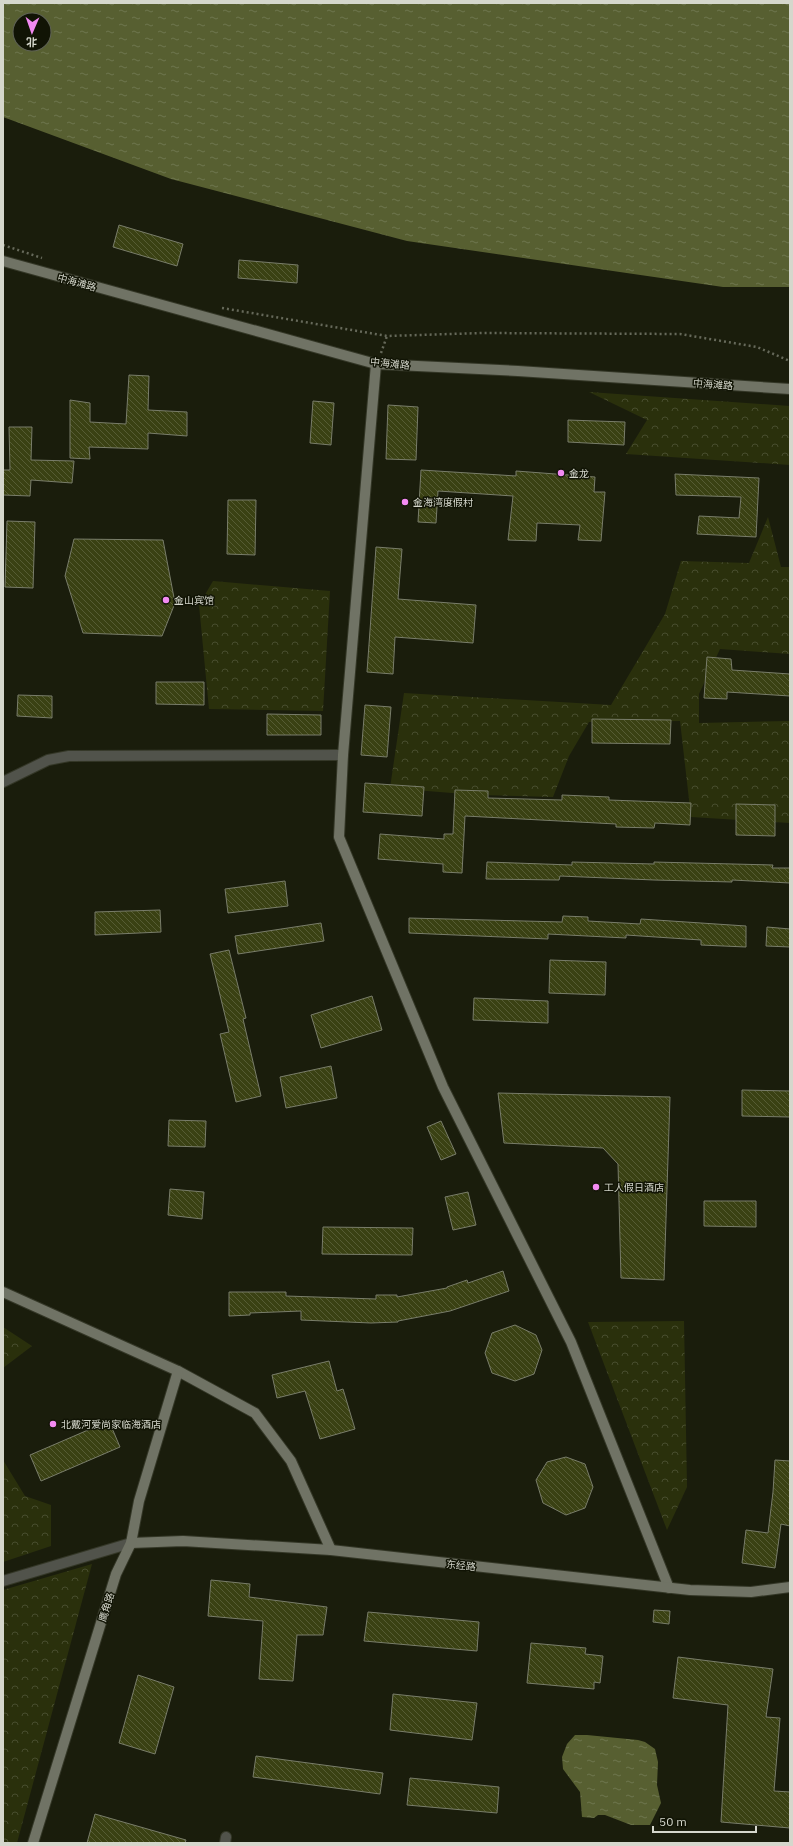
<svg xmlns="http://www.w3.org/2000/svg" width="793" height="1846" font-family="'IBM Plex Sans','Noto Sans SC',sans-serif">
  <defs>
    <pattern id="forest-crowns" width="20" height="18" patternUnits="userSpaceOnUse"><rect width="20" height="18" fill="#2a300c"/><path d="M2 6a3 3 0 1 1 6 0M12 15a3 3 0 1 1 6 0" fill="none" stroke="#484d2e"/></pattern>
    <pattern id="water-ripples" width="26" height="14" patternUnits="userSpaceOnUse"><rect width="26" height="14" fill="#575f31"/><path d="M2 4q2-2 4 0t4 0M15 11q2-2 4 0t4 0" fill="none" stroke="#6e754e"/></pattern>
    <pattern id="building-back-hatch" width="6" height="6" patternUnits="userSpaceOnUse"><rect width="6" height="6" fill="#3a4113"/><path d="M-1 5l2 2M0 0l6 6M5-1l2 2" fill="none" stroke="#565c34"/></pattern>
  </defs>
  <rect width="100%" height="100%" fill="#1a1d0c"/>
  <!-- forest -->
  <g fill="url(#forest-crowns)">
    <polygon points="589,392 790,406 790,465 626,454 647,420"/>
    <polygon points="768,517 781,567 790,567 790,654 720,649 699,694 699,723 790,721 790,823 691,817 680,721 589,722 569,756 553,797 477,795 390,788 404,693 611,705 665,614 681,561 749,563"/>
    <polygon points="213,581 330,591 323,711 209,709 199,605"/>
    <polygon points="684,1321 687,1487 667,1530 588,1322"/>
    <polygon points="3,1327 32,1346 3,1368"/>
    <polygon points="3,1460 25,1496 51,1505 51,1546 3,1562"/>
    <polygon points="92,1564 17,1843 3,1843 3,1590"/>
  </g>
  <!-- water -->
  <g fill="url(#water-ripples)" fill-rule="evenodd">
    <path d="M 3,3 L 790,3 L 790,287 L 723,287 L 407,241 L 171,179 L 3,117 ZM 20,20 L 44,20 L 44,44 L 20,44 Z"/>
    <polygon points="575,1735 587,1735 638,1740 645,1742 655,1749 658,1762 657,1785 661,1803 650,1825 631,1825 605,1815 598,1815 594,1818 582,1817 580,1792 563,1769 562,1757 567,1744"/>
  </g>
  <!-- building -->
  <g fill="url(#building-back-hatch)" stroke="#797d6a">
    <polygon points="119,225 183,244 177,266 113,247"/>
    <polygon points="239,260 298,265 297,283 238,278"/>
    <polygon points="129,375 149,376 148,410 187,412 187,436 148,433 148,449 89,447 90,459 70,458 70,400 90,403 90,422 126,424"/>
    <polygon points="313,401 334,403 331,445 310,443"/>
    <polygon points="388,405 418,407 416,460 386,459"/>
    <polygon points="568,420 625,422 624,445 568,442"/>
    <polygon points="9,427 32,427 31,460 74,461 72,483 31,480 30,496 3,495 3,470 10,470"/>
    <polygon points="421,470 516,476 516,471 595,477 594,492 605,492 601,541 578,540 580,525 537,523 536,541 508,540 513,496 438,491 436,523 418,522"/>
    <polygon points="675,474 759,478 756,537 697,534 699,516 739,518 741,497 676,495"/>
    <polygon points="228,500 256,500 255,555 227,554"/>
    <polygon points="7,521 35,522 33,588 5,587"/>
    <polygon points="74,539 163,540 175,603 162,636 83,633 65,576"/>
    <polygon points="376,547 402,549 398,599 476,605 473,643 395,637 393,674 367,672"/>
    <polygon points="707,657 731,659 732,670 790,674 790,696 727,692 727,699 704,698"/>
    <polygon points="156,682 204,682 204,705 156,704"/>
    <polygon points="18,695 52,696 52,718 17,716"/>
    <polygon points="365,705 391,707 387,757 361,755"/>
    <polygon points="267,714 321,715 321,735 267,735"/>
    <polygon points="592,719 671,720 670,744 592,743"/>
    <polygon points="365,783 424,787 422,816 363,812"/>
    <polygon points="455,790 488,791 488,798 562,800 562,795 609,797 609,800 691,803 690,825 655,823 654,828 616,827 616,824 465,816 462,873 443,872 443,864 378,859 380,834 444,839 444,834 453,834"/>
    <polygon points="736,804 775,805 775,836 736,835"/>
    <polygon points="487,862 572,865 572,862 654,864 654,862 773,865 772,868 790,868 790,883 732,880 732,882 654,880 560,876 559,880 486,879"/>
    <polygon points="285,881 288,906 228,913 225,889"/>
    <polygon points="160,910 161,932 95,935 95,912"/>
    <polygon points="563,916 588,917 588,921 640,924 641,919 746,926 746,947 701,945 701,940 626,935 626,938 548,934 548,939 409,933 409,918 562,922"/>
    <polygon points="321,923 324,941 238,954 235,936"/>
    <polygon points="767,927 790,929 790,947 766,946"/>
    <polygon points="229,950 246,1018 243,1019 261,1096 236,1102 220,1034 229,1032 210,954"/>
    <polygon points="550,960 606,962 605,995 549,993"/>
    <polygon points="372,996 382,1030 321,1048 311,1015"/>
    <polygon points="474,998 548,1001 548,1023 473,1020"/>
    <polygon points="331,1066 337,1098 286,1108 280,1077"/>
    <polygon points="742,1090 790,1091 790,1117 742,1116"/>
    <polygon points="498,1093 670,1097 664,1280 621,1278 618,1164 603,1148 504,1143"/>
    <polygon points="169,1120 206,1121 205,1147 168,1146"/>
    <polygon points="441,1121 456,1154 441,1160 427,1127"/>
    <polygon points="170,1189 204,1192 202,1219 168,1215"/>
    <polygon points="468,1192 476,1225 453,1230 445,1197"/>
    <polygon points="704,1201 756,1201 756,1227 704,1226"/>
    <polygon points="323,1227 413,1228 412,1255 322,1254"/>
    <polygon points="503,1271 509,1291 450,1311 398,1321 398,1322 371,1323 301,1320 301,1311 250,1313 250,1315 229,1316 229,1292 286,1292 286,1296 376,1299 376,1295 397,1295 397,1297 447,1288 447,1287 467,1280 468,1283"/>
    <polygon points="515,1325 536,1335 542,1350 534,1374 515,1381 492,1373 485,1353 492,1333"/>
    <polygon points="329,1361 337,1391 343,1389 355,1429 320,1439 305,1391 277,1398 272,1375"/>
    <polygon points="109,1421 120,1447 41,1481 30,1455"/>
    <polygon points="566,1457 585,1464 593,1487 585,1508 566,1515 543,1503 536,1480 547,1462"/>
    <polygon points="775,1460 790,1461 790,1526 781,1524 775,1568 742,1563 746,1530 768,1533 773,1492"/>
    <polygon points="211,1580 250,1584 249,1597 327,1607 323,1635 297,1635 293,1681 259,1679 263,1621 208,1616"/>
    <polygon points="654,1610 670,1611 669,1624 653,1622"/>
    <polygon points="368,1612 479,1622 477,1651 364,1641"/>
    <polygon points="531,1643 586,1648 585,1654 603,1656 600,1683 594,1682 594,1689 527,1683"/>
    <polygon points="678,1657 773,1669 766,1717 780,1718 774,1791 790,1792 790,1828 721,1822 728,1705 673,1698"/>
    <polygon points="138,1675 174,1687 155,1754 119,1743"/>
    <polygon points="393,1694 477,1703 472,1740 390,1730"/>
    <polygon points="256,1756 383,1773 380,1794 253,1777"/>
    <polygon points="410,1778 499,1787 497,1813 407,1805"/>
    <polygon points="95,1814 186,1840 185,1843 87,1843"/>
  </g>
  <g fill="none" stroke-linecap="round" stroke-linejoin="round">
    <!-- street casing -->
    <g stroke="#343727" stroke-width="12">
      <g id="street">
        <polyline points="3,782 48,760 69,756 343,755"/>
        <polyline points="3,1581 131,1543"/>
        <polyline points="225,1843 226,1837"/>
      </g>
    </g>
    <!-- secondary casing -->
    <g stroke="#343727" stroke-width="12">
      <g id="secondary">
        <polyline points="3,261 376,364 518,371 790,389"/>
        <polyline points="376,364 343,755 339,837 443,1087 571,1342 669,1588"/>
        <polyline points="3,1292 178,1371 255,1413 291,1461 331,1550"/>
        <polyline points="131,1543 183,1541 331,1550 690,1590 751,1592 790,1587"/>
        <polyline points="33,1843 116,1574 131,1543 139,1501 178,1371"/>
      </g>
    </g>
    <!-- path -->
    <g stroke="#66695a" stroke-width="2.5" stroke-dasharray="2 3" stroke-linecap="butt">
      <polyline points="3,245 42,258"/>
      <polyline points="222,308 387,336 482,333 680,334 757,347 790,361"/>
      <polyline points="381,353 387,336"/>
    </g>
    <!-- street -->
    <use href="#street" stroke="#51534b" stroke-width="10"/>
    <!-- secondary -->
    <use href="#secondary" stroke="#707365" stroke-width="10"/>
  </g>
  <!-- markers -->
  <g fill="#f38af2" stroke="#111405" stroke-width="1.5">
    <circle cx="561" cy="473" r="4"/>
    <circle cx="405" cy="502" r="4"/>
    <circle cx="166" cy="600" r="4"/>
    <circle cx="596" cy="1187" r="4"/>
    <circle cx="53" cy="1424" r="4"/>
  </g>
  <g text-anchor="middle" stroke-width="3" stroke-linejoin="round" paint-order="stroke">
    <!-- street labels -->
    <g font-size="10" fill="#d5d7cc" stroke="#111405">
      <text transform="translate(77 282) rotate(15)" y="4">中海滩路</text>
      <text transform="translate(390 363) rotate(6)" y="4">中海滩路</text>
      <text transform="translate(713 384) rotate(4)" y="4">中海滩路</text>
      <text transform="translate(461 1565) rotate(6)" y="4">东经路</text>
      <text transform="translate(106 1607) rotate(-73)" y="4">鹰角路</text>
    </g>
    <!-- poi labels -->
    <g font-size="10" fill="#d5d7cc" stroke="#111405" text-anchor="start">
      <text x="569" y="477">金龙</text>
      <text x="413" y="506">金海湾度假村</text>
      <text x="174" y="604">金山宾馆</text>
      <text x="604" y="1191">工人假日酒店</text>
      <text x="61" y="1428">北戴河爱尚家临海酒店</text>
    </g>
  </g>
  <!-- border -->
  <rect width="793" height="1846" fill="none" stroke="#d5d7cc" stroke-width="8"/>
  <!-- north arrow -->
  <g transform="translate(32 32) rotate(182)"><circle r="19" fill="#111405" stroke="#5f6255"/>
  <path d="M0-3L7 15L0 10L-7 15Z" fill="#f38af2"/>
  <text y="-6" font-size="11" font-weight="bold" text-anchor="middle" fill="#d5d7cc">北</text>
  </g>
  <!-- scale -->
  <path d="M653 1826v6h103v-6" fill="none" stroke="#d5d7cc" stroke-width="2"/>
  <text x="659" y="1826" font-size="12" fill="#d5d7cc" stroke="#111405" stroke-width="3" paint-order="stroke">50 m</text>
</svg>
